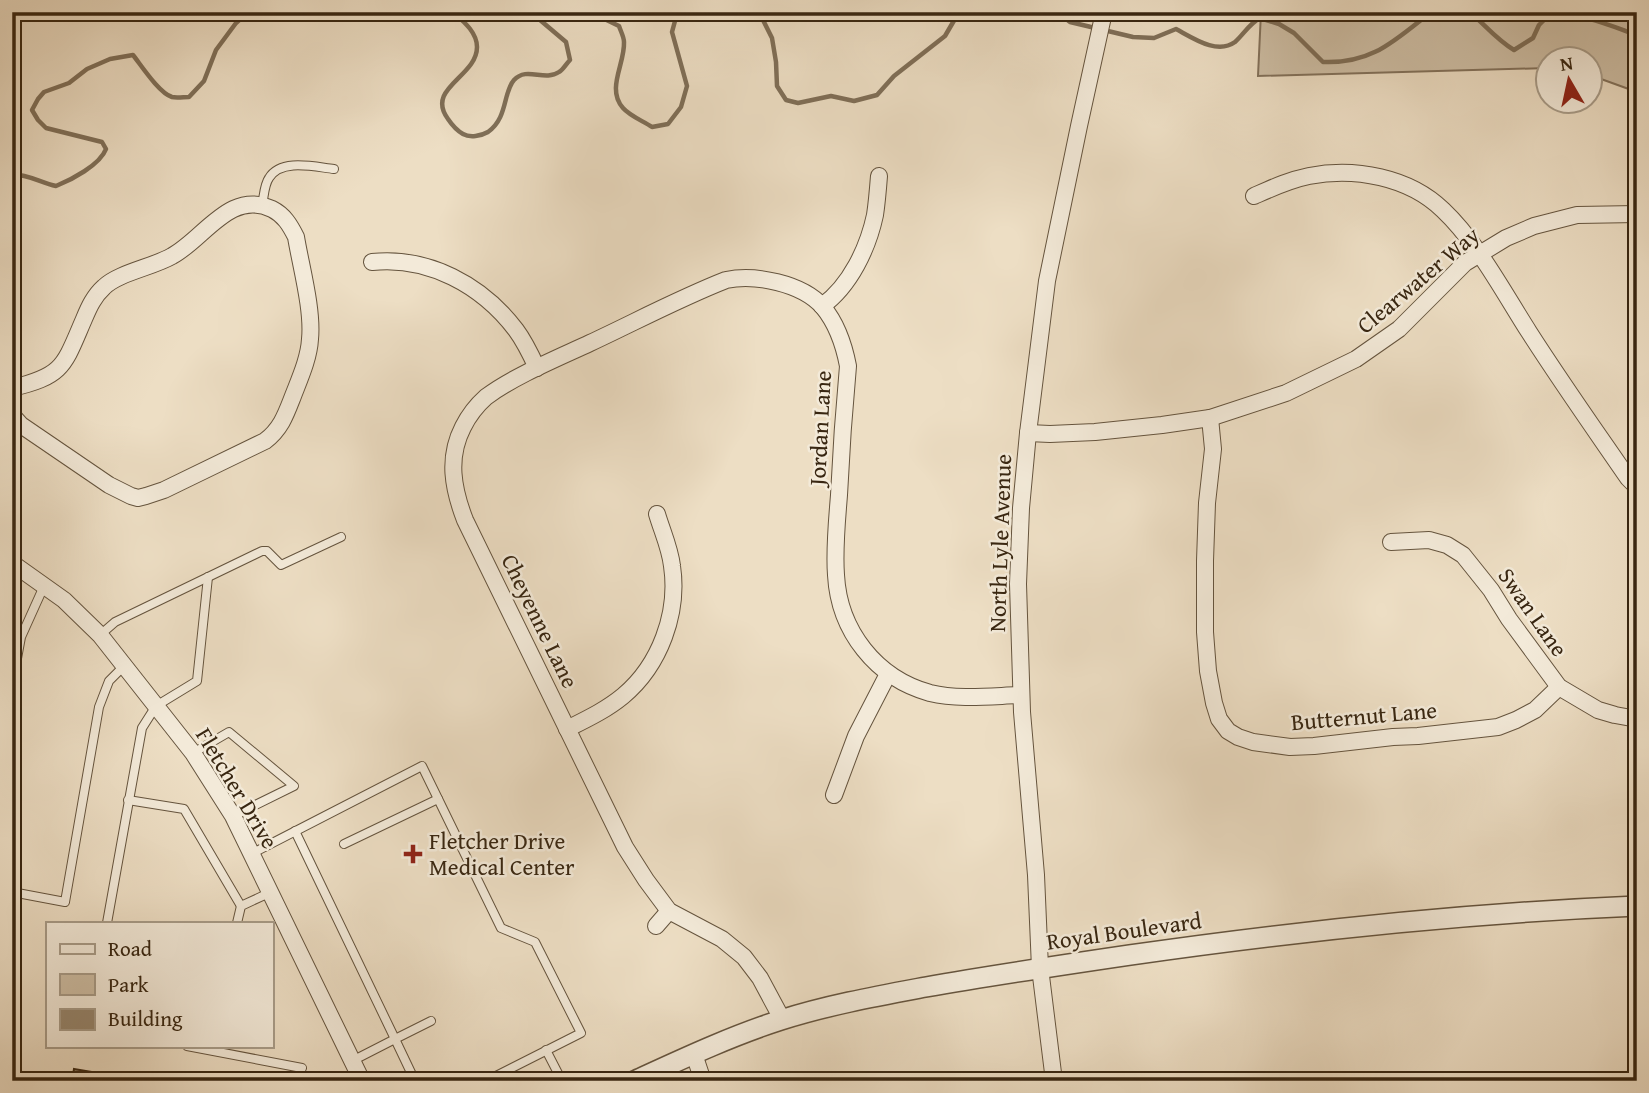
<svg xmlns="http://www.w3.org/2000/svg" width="1649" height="1093" font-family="'Gentium Book Plus',serif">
  <rect width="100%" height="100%" fill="#eddec4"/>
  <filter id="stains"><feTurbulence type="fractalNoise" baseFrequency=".00286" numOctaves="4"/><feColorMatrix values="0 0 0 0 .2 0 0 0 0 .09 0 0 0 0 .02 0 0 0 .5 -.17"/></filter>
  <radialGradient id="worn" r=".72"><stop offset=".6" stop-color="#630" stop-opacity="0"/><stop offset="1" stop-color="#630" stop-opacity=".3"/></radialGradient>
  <!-- green -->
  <polygon fill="#cebfa6" stroke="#83725c" stroke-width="2" points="1261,12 1637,12 1637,92 1590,75 1590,60 1548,60 1547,68 1258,76"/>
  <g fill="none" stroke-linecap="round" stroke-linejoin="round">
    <!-- stream -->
    <g stroke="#7f6f58" stroke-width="4.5">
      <path d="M 453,12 C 463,21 477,32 477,47 C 477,77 425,88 448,119 C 452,125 456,130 463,134 C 470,138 481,136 488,132 C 508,118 503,92 514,80 C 527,66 544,82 559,72 C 563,70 566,64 570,60 L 566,42 L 540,20 L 541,12"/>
      <path d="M 590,12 L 619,26 C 621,32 624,37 624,42 C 625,64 606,89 623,108 C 630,116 643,121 652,127 L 668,124 L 681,107 L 687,86 L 672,32 L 675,21 L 683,12"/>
      <polyline points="759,12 772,38 776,62 777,86 786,100 798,103 831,96 854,101 877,95 894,76 945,36 959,12"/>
      <path d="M 1057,12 L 1070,22 L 1133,37 L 1154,38 L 1176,29 C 1193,38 1217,55 1235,42 C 1244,34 1249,24 1260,18 L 1279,24 L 1294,33 L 1323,62 C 1372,64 1394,41 1431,12"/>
      <path d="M 1470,12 C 1485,25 1497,40 1514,50 L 1533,38 L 1539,25 L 1550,14 C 1584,14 1606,24 1637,35"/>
      <path d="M 12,174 C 29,175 40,182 56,186 C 71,180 100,165 106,149 L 102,142 L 46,128 L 38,120 L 32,110 L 38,99 L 44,92 L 69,83 L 87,69 L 110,59 L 133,55 C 141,65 159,93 172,97 C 176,98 184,97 189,97 L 204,81 L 216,50 L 236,23 L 248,12"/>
    </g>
  </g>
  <!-- building -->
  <polygon fill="#96866e" stroke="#382611" stroke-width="2" points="74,1069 110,1075 109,1081 72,1081"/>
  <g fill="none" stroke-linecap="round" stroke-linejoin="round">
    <!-- service casing -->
    <g stroke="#65543e" stroke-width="10">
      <g id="service">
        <path d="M 262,205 C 264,197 264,185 269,178 C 281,158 315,167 334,169"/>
        <polyline points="100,635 115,622 262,551 267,551 281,565 341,537"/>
        <polyline points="12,685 21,637 44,586"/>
        <polyline points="193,753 229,732 294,786 233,816"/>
        <polyline points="128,800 184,809 241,906"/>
        <polyline points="295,831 395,1039 431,1021"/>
        <polyline points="344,844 438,799"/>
        <polyline points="251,854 422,766 501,928 535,942 581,1033 486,1081"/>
        <polyline points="12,892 65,902 99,707 109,681 123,667"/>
        <polyline points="107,923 142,728 156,706 197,681 208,577"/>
        <polyline points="237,923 241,906 269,893"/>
        <polyline points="187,1046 302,1068"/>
        <polyline points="546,1050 562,1081"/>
        <polyline points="352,1061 395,1039 415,1081"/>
      </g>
    </g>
    <!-- minor casing -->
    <g stroke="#65543e" stroke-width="18">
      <g id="minor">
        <path d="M 1254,196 C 1272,188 1289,180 1309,176 C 1355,167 1409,177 1443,210 C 1477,242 1504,293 1529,332 C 1561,382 1595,430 1628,478 L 1637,487"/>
        <path d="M 372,262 C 428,256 482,285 516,330 C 525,342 531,355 537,368"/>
        <path d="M 822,306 C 850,286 868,248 875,215 C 877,202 878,189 879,176"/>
        <path d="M 12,388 C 64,376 64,365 84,319 C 89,307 94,296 104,287 C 118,273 153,267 172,256 C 204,239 230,189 272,209 C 284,215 290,225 296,237 C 301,267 313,310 310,339 C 309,358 300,378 293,396 C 286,414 281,429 265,441 L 164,490 L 146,496 L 138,498 L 131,496 L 109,485 L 21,425 L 12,415"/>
        <polyline points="1210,418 1213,449 1207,503 1205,561 1205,632 1208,671 1214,703 1219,719 1228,731 1238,737 1253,742 1290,747 1314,746 1393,737 1418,736 1498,727 1516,720 1535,710 1559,687"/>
        <polyline points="1028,433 1050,434 1095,432 1162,425 1210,418 1286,393 1356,359 1399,329 1465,263 1506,238 1534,226 1577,215 1637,214"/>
        <polyline points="1391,542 1429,540 1447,545 1463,555 1491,590 1509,619 1559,687 1598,710 1615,715 1637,719"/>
        <polyline points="12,563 64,600 100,635 193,753 233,816 362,1081"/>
        <path d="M 567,729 C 587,719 606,710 623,696 C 660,665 679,613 672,566 C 670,548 662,531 657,514"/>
        <polyline points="834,795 856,736 888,674"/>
        <polyline points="656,926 669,911"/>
        <path d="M 782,1019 L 760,978 L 744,957 L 722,939 L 669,911 L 646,880 L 625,847 L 465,520 C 453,489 447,458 463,427 C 468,417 477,405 486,397 C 514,376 558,358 590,343 C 635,322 680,298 726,280 C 755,274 802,283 823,307 C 837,324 844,345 848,366 C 844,409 841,452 839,495 C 837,521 834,549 836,575 C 839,631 876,678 930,693 C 959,700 991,696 1021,695"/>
        <polyline points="694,1054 703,1081"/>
        <polyline points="1054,1081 1040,968 1036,875 1022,712 1018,584 1021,508 1028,433 1047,281 1079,126 1104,12"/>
      </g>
    </g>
    <!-- tertiary casing -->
    <g stroke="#65543e" stroke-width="22">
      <path id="tertiary" d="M 634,1081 C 682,1059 731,1036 781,1020 C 828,1005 878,996 926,987 C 994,975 1062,965 1130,955 C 1298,931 1467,913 1637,906"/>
    </g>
    <!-- service -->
    <use href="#service" stroke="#f3ead9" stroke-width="8"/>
    <!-- minor -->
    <use href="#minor" stroke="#f3ead9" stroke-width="16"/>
    <!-- tertiary -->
    <use href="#tertiary" stroke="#f3ead9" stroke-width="19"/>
  </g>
  <!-- markers -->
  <path fill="#8f2418" stroke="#f3ead9" stroke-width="2.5" d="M409.5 843.5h7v7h7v7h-7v7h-7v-7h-7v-7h7z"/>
  <g text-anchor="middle" stroke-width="5" stroke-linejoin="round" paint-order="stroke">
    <!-- street labels -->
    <g font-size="23" fill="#382611" stroke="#f3ead9">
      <text transform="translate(1418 280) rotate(-40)" y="8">Clearwater Way</text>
      <text transform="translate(820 428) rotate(-87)" y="8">Jordan Lane</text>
      <text transform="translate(1000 543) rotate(-88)" y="8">North Lyle Avenue</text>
      <text transform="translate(1533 612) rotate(55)" y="8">Swan Lane</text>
      <text transform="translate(540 621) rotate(64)" y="8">Cheyenne Lane</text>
      <text transform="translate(1364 716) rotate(-5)" y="8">Butternut Lane</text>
      <text transform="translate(237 788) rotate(59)" y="8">Fletcher Drive</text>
      <text transform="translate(1124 931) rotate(-8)" y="8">Royal Boulevard</text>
    </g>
    <!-- poi labels -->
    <g font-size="23" fill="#382611" stroke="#f3ead9" text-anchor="start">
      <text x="429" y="849">Fletcher Drive<tspan x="429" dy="26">Medical Center</tspan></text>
    </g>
  </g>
  <!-- margin -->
  <rect width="1649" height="1093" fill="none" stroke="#eddec4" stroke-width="42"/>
  <rect x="14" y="14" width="1621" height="1065" fill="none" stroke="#382611" stroke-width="3.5"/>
  <rect x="21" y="21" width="1607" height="1051" fill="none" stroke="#382611" stroke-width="2"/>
  <!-- legend -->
  <rect x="46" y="922" width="228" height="126" fill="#f3ead9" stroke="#a89c89" stroke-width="2"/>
  <rect x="60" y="944" width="35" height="10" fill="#f3ead9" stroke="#a89c89" stroke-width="2"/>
  <text x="108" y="956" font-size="21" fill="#382611">Road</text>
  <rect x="60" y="974" width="35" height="21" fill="#cebfa6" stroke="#a89c89" stroke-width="2"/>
  <text x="108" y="992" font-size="21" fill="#382611">Park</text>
  <rect x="60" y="1009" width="35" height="21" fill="#96866e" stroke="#a89c89" stroke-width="2"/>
  <text x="108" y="1026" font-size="21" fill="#382611">Building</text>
  <!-- north arrow -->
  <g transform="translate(1569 80) rotate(351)"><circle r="33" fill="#f3ead9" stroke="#a89c89" stroke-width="2"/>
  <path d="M0-5L12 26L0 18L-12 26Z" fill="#8f2418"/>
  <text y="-10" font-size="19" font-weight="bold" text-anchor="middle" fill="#382611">N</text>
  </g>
  <rect width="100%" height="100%" filter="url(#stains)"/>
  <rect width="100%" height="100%" fill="url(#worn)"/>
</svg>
